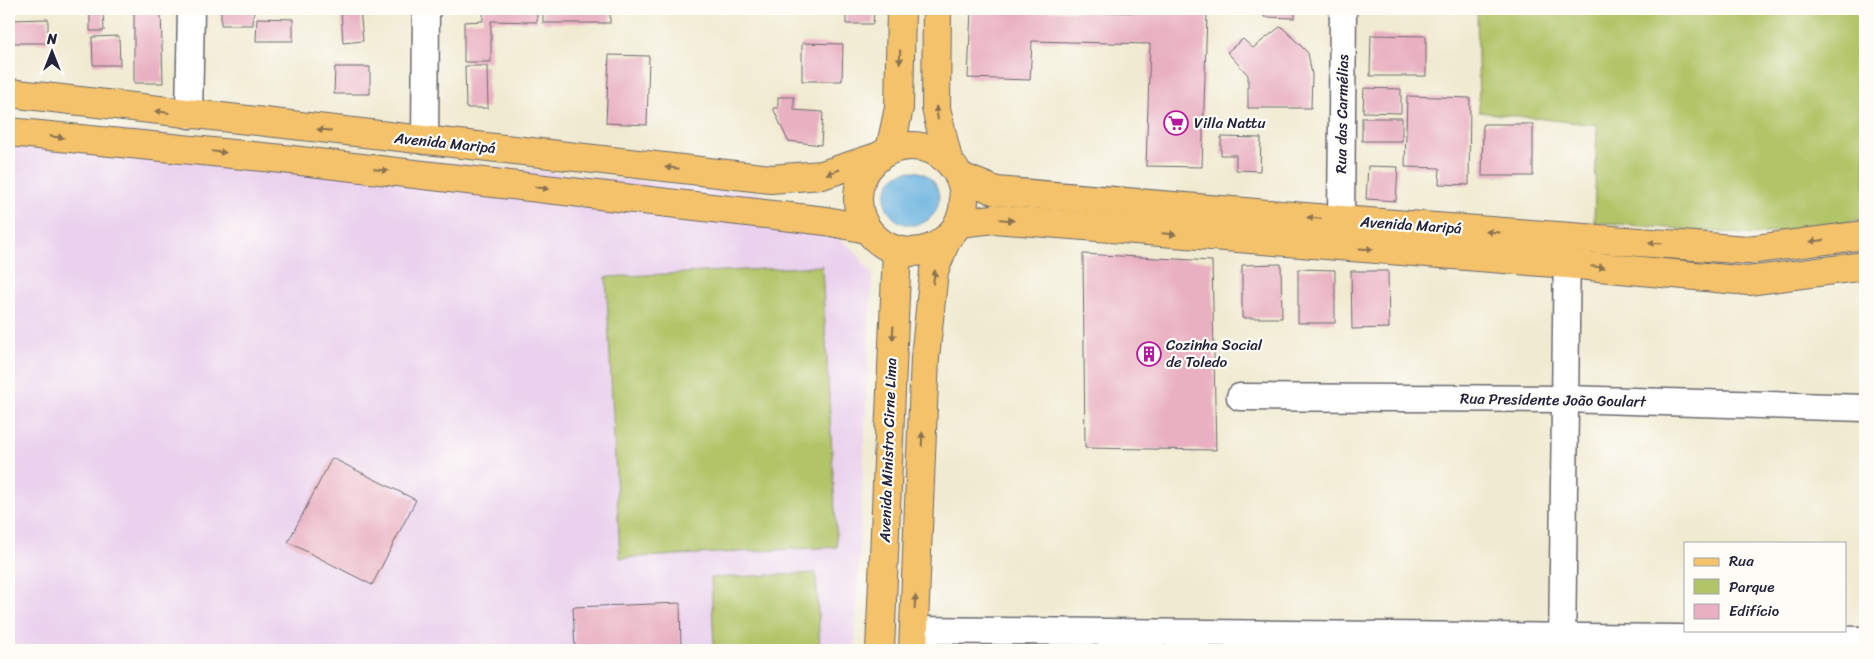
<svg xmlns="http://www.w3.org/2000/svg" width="1874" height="659" font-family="Sriracha,sans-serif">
  <rect width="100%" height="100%" fill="#fdfcf7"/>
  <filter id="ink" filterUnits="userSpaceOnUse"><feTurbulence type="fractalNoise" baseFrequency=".02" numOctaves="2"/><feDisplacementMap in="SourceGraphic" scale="10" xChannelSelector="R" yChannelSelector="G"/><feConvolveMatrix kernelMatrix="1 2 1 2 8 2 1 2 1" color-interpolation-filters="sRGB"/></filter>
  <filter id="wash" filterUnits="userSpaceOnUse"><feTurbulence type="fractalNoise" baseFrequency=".0096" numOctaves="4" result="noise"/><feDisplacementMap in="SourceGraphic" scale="20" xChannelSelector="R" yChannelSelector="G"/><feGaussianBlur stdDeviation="1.12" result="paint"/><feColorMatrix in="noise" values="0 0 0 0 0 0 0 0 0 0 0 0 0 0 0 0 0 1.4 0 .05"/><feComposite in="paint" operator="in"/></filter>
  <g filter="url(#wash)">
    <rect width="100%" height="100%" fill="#f0ead0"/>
    <!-- built -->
    <polygon fill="#ead1ed" points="9,119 759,193 813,221 854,250 872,274 855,650 9,650"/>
    <!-- green -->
    <g fill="#b2c468" stroke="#6a7352">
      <polygon points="1477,9 1865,9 1865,219 1754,235 1594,222 1597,125 1479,112"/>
      <polygon points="822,266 837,547 620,558 606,277"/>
      <polygon points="816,573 820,650 714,650 711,578"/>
    </g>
    <!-- water -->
    <circle fill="#66b0de" stroke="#44698c" cx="912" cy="198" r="27"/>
    <g id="blocks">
      <!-- building -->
      <g fill="#e9b0c1">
        <polygon points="90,9 103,9 104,31 90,31"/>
        <polygon points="134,9 161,9 163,83 134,83"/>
        <polygon points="221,9 254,9 253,25 221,25"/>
        <polygon points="341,9 360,9 363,41 343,43"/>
        <polygon points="483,9 537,9 537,22 491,21 491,62 464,62 464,22 483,21"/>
        <rect x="543" y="9" width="67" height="14"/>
        <rect x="800" y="9" width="21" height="2"/>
        <polygon points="846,9 874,9 873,24 846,24"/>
        <polygon points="971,9 1207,14 1202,167 1146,166 1150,44 1032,41 1030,80 968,78"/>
        <polygon points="1264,9 1295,9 1295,18 1264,17"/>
        <polygon points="257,18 293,19 293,41 256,41"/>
        <polygon points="48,19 48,43 9,43 9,20"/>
        <polygon points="1281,26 1308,53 1312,75 1311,108 1248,108 1248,75 1227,52 1243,39 1253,48"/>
        <polygon points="1371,35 1426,36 1426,76 1370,76"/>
        <polygon points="119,36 120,65 93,65 92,37"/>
        <polygon points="802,43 843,44 842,81 802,81"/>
        <polygon points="609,55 649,56 647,125 606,123"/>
        <polygon points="465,66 487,66 488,108 466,108"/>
        <polygon points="335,67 370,67 370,94 334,94"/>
        <polygon points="1364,88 1401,89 1401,113 1363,112"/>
        <polygon points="1407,96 1470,98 1469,185 1439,184 1440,168 1405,167"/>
        <polygon points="778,97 794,97 794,110 823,112 821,145 788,141 773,108 778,108"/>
        <rect x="1362" y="118" width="40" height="23"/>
        <polygon points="1483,124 1533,124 1533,176 1482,176"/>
        <polygon points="1221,137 1261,138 1260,171 1236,170 1236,155 1221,155"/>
        <polygon points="1368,166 1398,167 1396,201 1366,199"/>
        <polygon points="1083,254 1212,261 1216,450 1085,448"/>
        <polygon points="1281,264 1282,318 1242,318 1242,265"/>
        <polygon points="1298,269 1335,270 1335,323 1298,323"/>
        <polygon points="1351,271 1388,271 1389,328 1352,329"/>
        <polygon points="332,458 416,500 372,585 288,542"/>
        <polygon points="680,603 681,650 575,650 573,607"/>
      </g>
    </g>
  </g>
  <g filter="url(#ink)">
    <use href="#blocks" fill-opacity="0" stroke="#6a686f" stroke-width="1"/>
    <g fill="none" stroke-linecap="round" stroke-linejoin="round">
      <!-- minor casing -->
      <g stroke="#6a686f" stroke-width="29">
        <g id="minor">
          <polyline points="189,115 191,9"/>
          <polyline points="425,141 426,9"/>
          <polyline points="1341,220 1343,9"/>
          <polyline points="1240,397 1565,399 1865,408"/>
          <polyline points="914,630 1865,640"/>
          <polyline points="1562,650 1567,243"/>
        </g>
      </g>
      <!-- major casing -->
      <g stroke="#6a686f" stroke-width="30">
        <g id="major">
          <polyline points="937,9 936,108 948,160"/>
          <polyline points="9,93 771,179 822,175 880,156"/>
          <polyline points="9,132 283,159 826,221 867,229"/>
          <circle cx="911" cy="199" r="53"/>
          <polyline points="890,150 899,108 901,9"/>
          <polyline points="959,176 996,191 1341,220 1748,250 1865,235"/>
          <polyline points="959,223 994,219 1567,264 1748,281 1865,266"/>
          <polyline points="880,650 897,250"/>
          <polyline points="913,650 925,358 934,271 947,238"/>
        </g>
      </g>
      <!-- minor -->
      <use href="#minor" stroke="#fff" stroke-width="26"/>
      <!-- major -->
      <use href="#major" stroke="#f3c26a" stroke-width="28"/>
    </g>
    <!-- one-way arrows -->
    <defs><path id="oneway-solid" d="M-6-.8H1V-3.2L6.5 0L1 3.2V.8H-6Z" transform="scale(1.25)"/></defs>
    <g fill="#8a7252">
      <use href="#oneway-solid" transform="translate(900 57) rotate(91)"/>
      <use href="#oneway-solid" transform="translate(162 112) rotate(-173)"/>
      <use href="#oneway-solid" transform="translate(937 113) rotate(-97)"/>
      <use href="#oneway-solid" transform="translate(324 130) rotate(-174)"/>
      <use href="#oneway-solid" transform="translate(57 137) rotate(6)"/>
      <use href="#oneway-solid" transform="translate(219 152) rotate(6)"/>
      <use href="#oneway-solid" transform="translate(672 168) rotate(-174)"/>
      <use href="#oneway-solid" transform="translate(381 170) rotate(7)"/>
      <use href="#oneway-solid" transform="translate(833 172) rotate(161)"/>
      <use href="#oneway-solid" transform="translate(542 188) rotate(7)"/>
      <use href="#oneway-solid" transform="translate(1314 218) rotate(-175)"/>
      <use href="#oneway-solid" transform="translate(1007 220) rotate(5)"/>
      <use href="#oneway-solid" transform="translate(1493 232) rotate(-176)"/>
      <use href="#oneway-solid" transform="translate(1169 234) rotate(5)"/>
      <use href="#oneway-solid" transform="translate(1817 241) rotate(173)"/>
      <use href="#oneway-solid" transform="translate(1655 243) rotate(-176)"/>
      <use href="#oneway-solid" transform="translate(1366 249) rotate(4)"/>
      <use href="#oneway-solid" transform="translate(1598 267) rotate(5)"/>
      <use href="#oneway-solid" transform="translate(934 277) rotate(-82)"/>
      <use href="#oneway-solid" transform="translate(893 333) rotate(92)"/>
      <use href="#oneway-solid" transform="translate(922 439) rotate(-88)"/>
      <use href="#oneway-solid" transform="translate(915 602) rotate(-87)"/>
    </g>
  </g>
  <!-- icons -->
  <defs>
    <g id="supermarket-ring" transform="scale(1.25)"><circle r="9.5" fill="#fdfcf7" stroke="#b5179e" stroke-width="1.5"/><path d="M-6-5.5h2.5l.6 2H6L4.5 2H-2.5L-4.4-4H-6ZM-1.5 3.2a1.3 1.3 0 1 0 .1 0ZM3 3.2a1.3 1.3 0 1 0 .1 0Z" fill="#b5179e"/></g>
    <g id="building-ring" transform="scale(1.25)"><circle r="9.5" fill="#fdfcf7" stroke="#b5179e" stroke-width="1.5"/><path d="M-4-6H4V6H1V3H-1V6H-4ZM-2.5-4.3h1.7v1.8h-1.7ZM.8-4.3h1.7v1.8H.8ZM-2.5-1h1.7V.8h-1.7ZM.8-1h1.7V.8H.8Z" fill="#b5179e"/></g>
  </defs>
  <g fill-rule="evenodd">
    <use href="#supermarket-ring" x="1176" y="123"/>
    <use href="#building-ring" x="1149" y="354"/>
  </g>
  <g text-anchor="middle" stroke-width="4.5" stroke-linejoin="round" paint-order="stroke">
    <!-- street labels -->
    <g font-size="15" fill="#22223b" stroke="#fdfcf7">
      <text transform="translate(1342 114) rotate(-89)" y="5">Rua das Carmélias</text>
      <text transform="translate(445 143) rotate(6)" y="5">Avenida Maripá</text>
      <text transform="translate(1411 225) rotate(4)" y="5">Avenida Maripá</text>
      <text transform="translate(1553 400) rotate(1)" y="5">Rua Presidente João Goulart</text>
      <text transform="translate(888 450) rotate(-88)" y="5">Avenida Ministro Cirne Lima</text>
    </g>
    <!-- poi labels -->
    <g font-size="15" fill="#22223b" stroke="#fdfcf7" text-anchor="start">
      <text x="1194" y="128">Villa Nattu</text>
      <text x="1166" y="350">Cozinha Social<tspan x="1166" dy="17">de Toledo</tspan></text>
    </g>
  </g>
  <!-- margin -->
  <rect width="1874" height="659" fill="none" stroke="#fdfcf7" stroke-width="30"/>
  <!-- legend -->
  <rect x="1684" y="542" width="162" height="90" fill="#fdfcf7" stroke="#a5a5ac"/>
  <rect x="1694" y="558" width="25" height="8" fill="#f3c26a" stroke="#a5a5ac"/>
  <text x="1729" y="566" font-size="15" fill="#22223b">Rua</text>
  <rect x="1694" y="579" width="25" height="15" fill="#b2c468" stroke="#a5a5ac"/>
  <text x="1729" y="592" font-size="15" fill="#22223b">Parque</text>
  <rect x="1694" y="604" width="25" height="15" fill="#e9b0c1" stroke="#a5a5ac"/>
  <text x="1729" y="616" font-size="15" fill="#22223b">Edifício</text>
  <!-- north arrow -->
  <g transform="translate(52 52)" stroke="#fdfcf7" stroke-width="4" paint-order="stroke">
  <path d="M0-4L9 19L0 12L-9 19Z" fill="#22223b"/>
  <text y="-8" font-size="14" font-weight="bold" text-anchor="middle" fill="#22223b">N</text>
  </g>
</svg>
